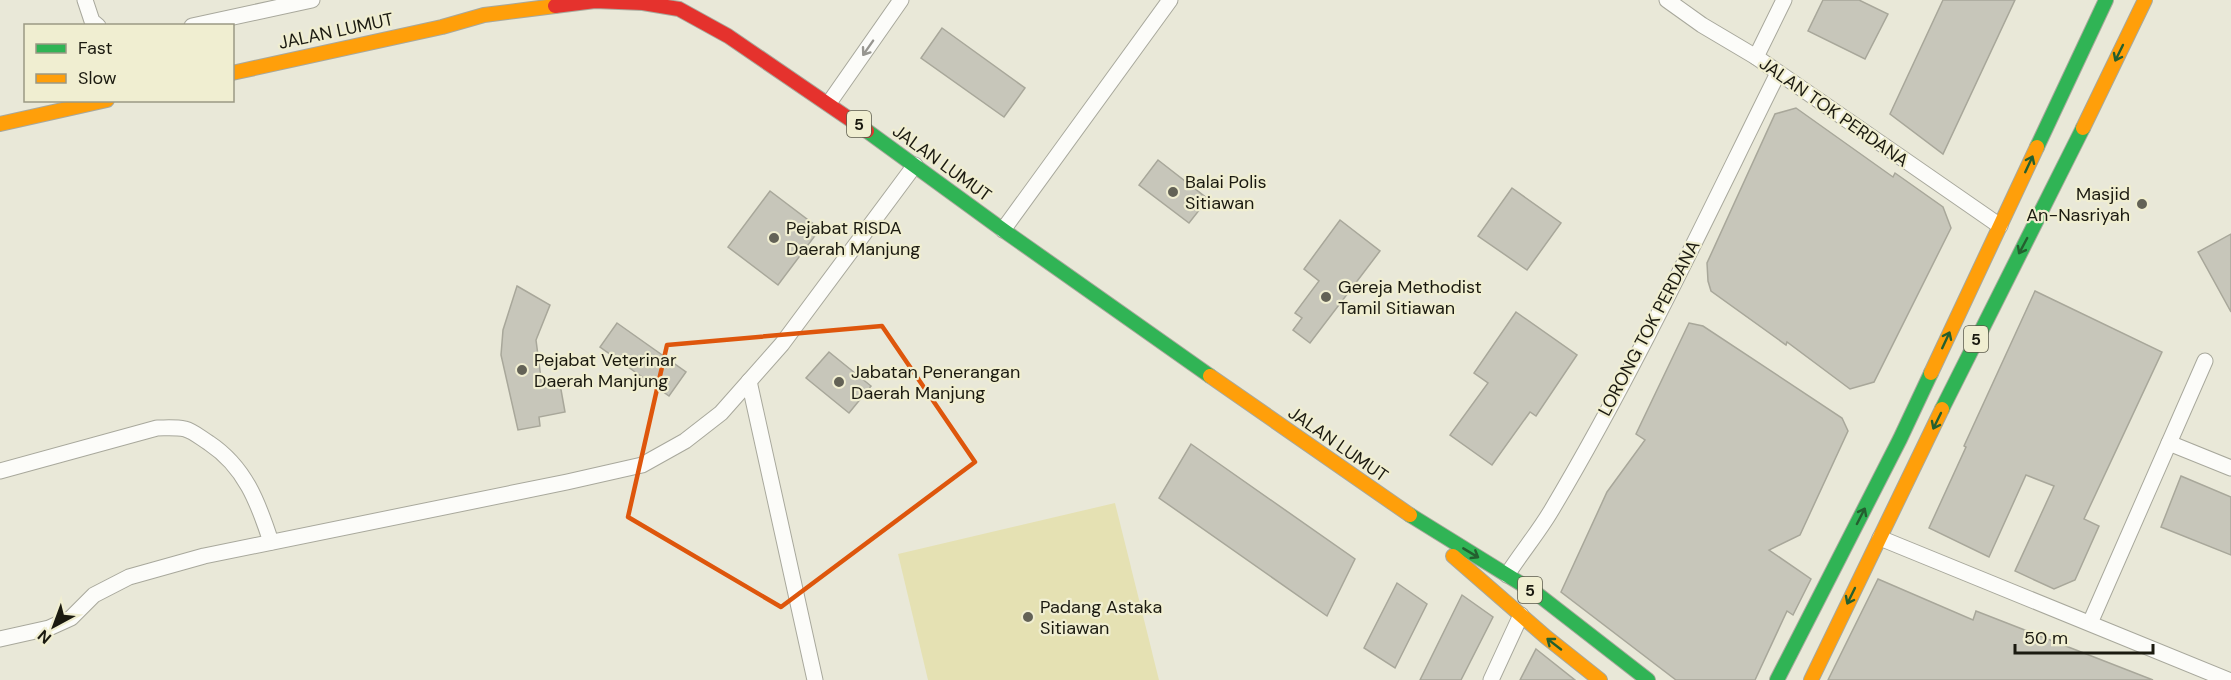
<svg xmlns="http://www.w3.org/2000/svg" width="2231" height="680" font-family="'DM Sans',sans-serif">
  <rect width="100%" height="100%" fill="#e9e8d8"/>
  <!-- green -->
  <polygon fill="#e5e1b3" points="1115,503 1159,680 928,680 898,554"/>
  <!-- building -->
  <g fill="#c7c6ba" stroke="#a8a79a" stroke-width="1.5">
    <polygon points="1823,0 1859,0 1888,14 1865,59 1808,31"/>
    <polygon points="1943,0 2015,0 1943,154 1890,114"/>
    <polygon points="942,28 1025,88 1004,117 921,58"/>
    <polygon points="1796,108 1893,177 1895,173 1943,207 1951,228 1874,382 1850,389 1787,342 1786,345 1711,291 1708,281 1707,263 1775,114"/>
    <polygon points="1158,160 1208,199 1189,223 1139,185"/>
    <polygon points="1512,188 1561,223 1527,270 1478,236"/>
    <polygon points="770,191 820,229 778,285 728,247"/>
    <polygon points="1340,220 1380,251 1310,343 1293,330 1302,318 1295,313 1319,281 1304,269"/>
    <polygon points="2231,234 2231,312 2198,252"/>
    <polygon points="517,286 550,305 536,340 542,386 560,384 565,412 539,417 540,426 518,430 501,355 503,330"/>
    <polygon points="2035,291 2162,352 2084,519 2099,526 2075,580 2054,589 2015,571 2054,486 2026,475 1989,557 1929,528 1966,447 1964,446"/>
    <polygon points="1516,312 1577,355 1536,416 1530,412 1492,465 1450,435 1488,383 1474,373"/>
    <polygon points="617,323 686,372 669,396 600,347"/>
    <polygon points="1689,323 1703,326 1842,418 1848,431 1800,535 1769,550 1811,579 1793,615 1787,611 1755,680 1676,680 1561,592 1607,492 1645,440 1636,434"/>
    <polygon points="829,352 871,386 849,413 806,378"/>
    <polygon points="1191,444 1355,559 1327,616 1159,498"/>
    <polygon points="2181,476 2231,497 2231,555 2161,527"/>
    <polygon points="1878,579 1973,620 1976,611 2153,680 1828,680"/>
    <polygon points="1397,583 1427,604 1395,668 1364,648"/>
    <polygon points="1462,595 1493,617 1461,680 1420,680"/>
    <polygon points="1536,649 1575,680 1520,680"/>
  </g>
  <g fill="none" stroke-linecap="round" stroke-linejoin="round">
    <!-- street casing -->
    <g stroke="#a8a89c" stroke-width="17">
      <g id="street">
        <polyline points="85,0 92,21 98,26"/>
        <polyline points="1667,0 1702,25 1756,57 2000,226"/>
        <polyline points="192,26 312,0"/>
        <polyline points="1756,57 1784,0"/>
        <polyline points="829,103 901,0"/>
        <polyline points="1003,230 1170,0"/>
        <polyline points="749,381 815,680"/>
        <polyline points="2169,443 2231,468"/>
        <path d="M 0,471 L 157,428 C 166,428 175,427 185,429 C 193,431 201,438 209,443 C 245,467 258,502 271,542"/>
        <polyline points="1880,538 2228,680"/>
        <path d="M 1507,575 C 1521,553 1538,533 1551,511 C 1635,370 1705,220 1778,73"/>
        <polyline points="2090,623 2205,361"/>
        <polyline points="0,639 49,628 71,618 94,595 129,577 204,556 567,482 642,465 685,441 721,413 782,344 915,165"/>
        <polyline points="1491,680 1521,615"/>
      </g>
    </g>
    <!-- fast casing -->
    <g stroke="#a8a89c" stroke-width="16">
      <g id="fast">
        <polyline points="867,131 1003,230 1210,376"/>
        <polyline points="2037,147 2106,0"/>
        <polyline points="1942,409 2083,128"/>
        <polyline points="1410,515 1536,593 1648,680"/>
        <polyline points="1777,680 1900,439 1931,373"/>
      </g>
    </g>
    <!-- slow casing -->
    <g stroke="#a8a89c" stroke-width="16">
      <g id="slow">
        <polyline points="232,73 442,27 484,15 555,6"/>
        <polyline points="0,124 107,100"/>
        <polyline points="2083,128 2145,0"/>
        <polyline points="1931,373 2037,147"/>
        <polyline points="1210,376 1410,515"/>
        <polyline points="1453,556 1546,637 1600,680"/>
        <polyline points="1811,680 1942,409"/>
      </g>
    </g>
    <!-- jam casing -->
    <g stroke="#a8a89c" stroke-width="16">
      <polyline id="jam" points="555,6 595,1 643,3 679,9 728,36 867,131"/>
    </g>
    <!-- street -->
    <use href="#street" stroke="#fcfcf9" stroke-width="15"/>
    <!-- fast -->
    <use href="#fast" stroke="#30b455" stroke-width="14"/>
    <!-- slow -->
    <use href="#slow" stroke="#ff9f0a" stroke-width="14"/>
    <!-- jam -->
    <use href="#jam" stroke="#e5322d" stroke-width="14"/>
  </g>
  <!-- one-way arrows -->
  <defs><path id="oneway-shaft" d="M-6 0H5M1.5-3L5.5 0L1.5 3" fill="none" stroke-width="1.6" stroke-linecap="round" stroke-linejoin="round" transform="scale(1.5)"/></defs>
  <use stroke="#979690" href="#oneway-shaft" transform="translate(868 48) rotate(125)"/>
  <g stroke="#245f2f">
    <use href="#oneway-shaft" transform="translate(2119 53) rotate(116)"/>
    <use href="#oneway-shaft" transform="translate(2029 164) rotate(-65)"/>
    <use href="#oneway-shaft" transform="translate(2023 246) rotate(118)"/>
    <use href="#oneway-shaft" transform="translate(1946 340) rotate(-65)"/>
    <use href="#oneway-shaft" transform="translate(1937 421) rotate(116)"/>
    <use href="#oneway-shaft" transform="translate(1861 516) rotate(-63)"/>
    <use href="#oneway-shaft" transform="translate(1471 553) rotate(31)"/>
    <use href="#oneway-shaft" transform="translate(1851 596) rotate(116)"/>
    <use href="#oneway-shaft" transform="translate(1554 644) rotate(-142)"/>
  </g>
  <!-- marked area -->
  <path fill="none" stroke="#de560c" stroke-width="4.5" stroke-linejoin="round" d="M 882,326 L 975,462 L 781,607 L 628,517 L 667,345 Z"/>
  <!-- markers -->
  <g fill="#636256" stroke="#f0eed1" stroke-width="2">
    <circle cx="1173" cy="192" r="6"/>
    <circle cx="2142" cy="204" r="6"/>
    <circle cx="774" cy="238" r="6"/>
    <circle cx="1326" cy="297" r="6"/>
    <circle cx="522" cy="370" r="6"/>
    <circle cx="839" cy="382" r="6"/>
    <circle cx="1028" cy="617" r="6"/>
  </g>
  <g text-anchor="middle" stroke-width="4.5" stroke-linejoin="round" paint-order="stroke">
    <!-- shield labels -->
    <g fill="#f0eed1" stroke="#5b5a4a" stroke-width="1.5">
      <rect x="847" y="111" width="24" height="26" rx="4.5"/>
      <rect x="1964" y="326" width="24" height="26" rx="4.5"/>
      <rect x="1518" y="577" width="24" height="26" rx="4.5"/>
    </g>
    <g font-size="16" font-weight="bold" fill="#1b1a10">
      <text x="859" y="130">5</text>
      <text x="1976" y="345">5</text>
      <text x="1530" y="596">5</text>
    </g>
    <!-- street labels -->
    <g font-size="18" fill="#1b1a10" stroke="#f0eed1">
      <text transform="translate(336 31) rotate(-12)" y="6">JALAN LUMUT</text>
      <text transform="translate(1834 112) rotate(35)" y="6">JALAN TOK PERDANA</text>
      <text transform="translate(942 163) rotate(36)" y="6">JALAN LUMUT</text>
      <text transform="translate(1649 328) rotate(-62)" y="6">LORONG TOK PERDANA</text>
      <text transform="translate(1338 444) rotate(35)" y="6">JALAN LUMUT</text>
    </g>
    <!-- poi labels -->
    <g font-size="18" fill="#1b1a10" stroke="#f0eed1" text-anchor="start">
      <text x="1185" y="188">Balai Polis<tspan x="1185" dy="21">Sitiawan</tspan></text>
      <text x="2130" y="200" text-anchor="end">Masjid<tspan x="2130" dy="21">An-Nasriyah</tspan></text>
      <text x="786" y="234">Pejabat RISDA<tspan x="786" dy="21">Daerah Manjung</tspan></text>
      <text x="1338" y="293">Gereja Methodist<tspan x="1338" dy="21">Tamil Sitiawan</tspan></text>
      <text x="534" y="366">Pejabat Veterinar<tspan x="534" dy="21">Daerah Manjung</tspan></text>
      <text x="851" y="378">Jabatan Penerangan<tspan x="851" dy="21">Daerah Manjung</tspan></text>
      <text x="1040" y="613">Padang Astaka<tspan x="1040" dy="21">Sitiawan</tspan></text>
    </g>
  </g>
  <!-- legend -->
  <rect x="24" y="24" width="210" height="78" fill="#f0eed1" stroke="#9b9984" stroke-width="1.5"/>
  <rect x="36" y="44" width="30" height="9" fill="#30b455" stroke="#9b9984" stroke-width="1.5"/>
  <text x="78" y="54" font-size="18" fill="#1b1a10">Fast</text>
  <rect x="36" y="74" width="30" height="9" fill="#ff9f0a" stroke="#9b9984" stroke-width="1.5"/>
  <text x="78" y="84" font-size="18" fill="#1b1a10">Slow</text>
  <!-- north arrow -->
  <g transform="translate(54 626) rotate(221)" stroke="#f0eed1" stroke-width="4.5" paint-order="stroke">
  <path d="M0-4.5L10 22L0 15L-10 22Z" fill="#1b1a10"/>
  <text y="-9" font-size="16" font-weight="bold" text-anchor="middle" fill="#1b1a10">N</text>
  </g>
  <!-- scale -->
  <path d="M2015 644v9h138v-9" fill="none" stroke="#1b1a10" stroke-width="3"/>
  <text x="2024" y="644" font-size="18" fill="#1b1a10" stroke="#f0eed1" stroke-width="4.5" paint-order="stroke">50 m</text>
</svg>
